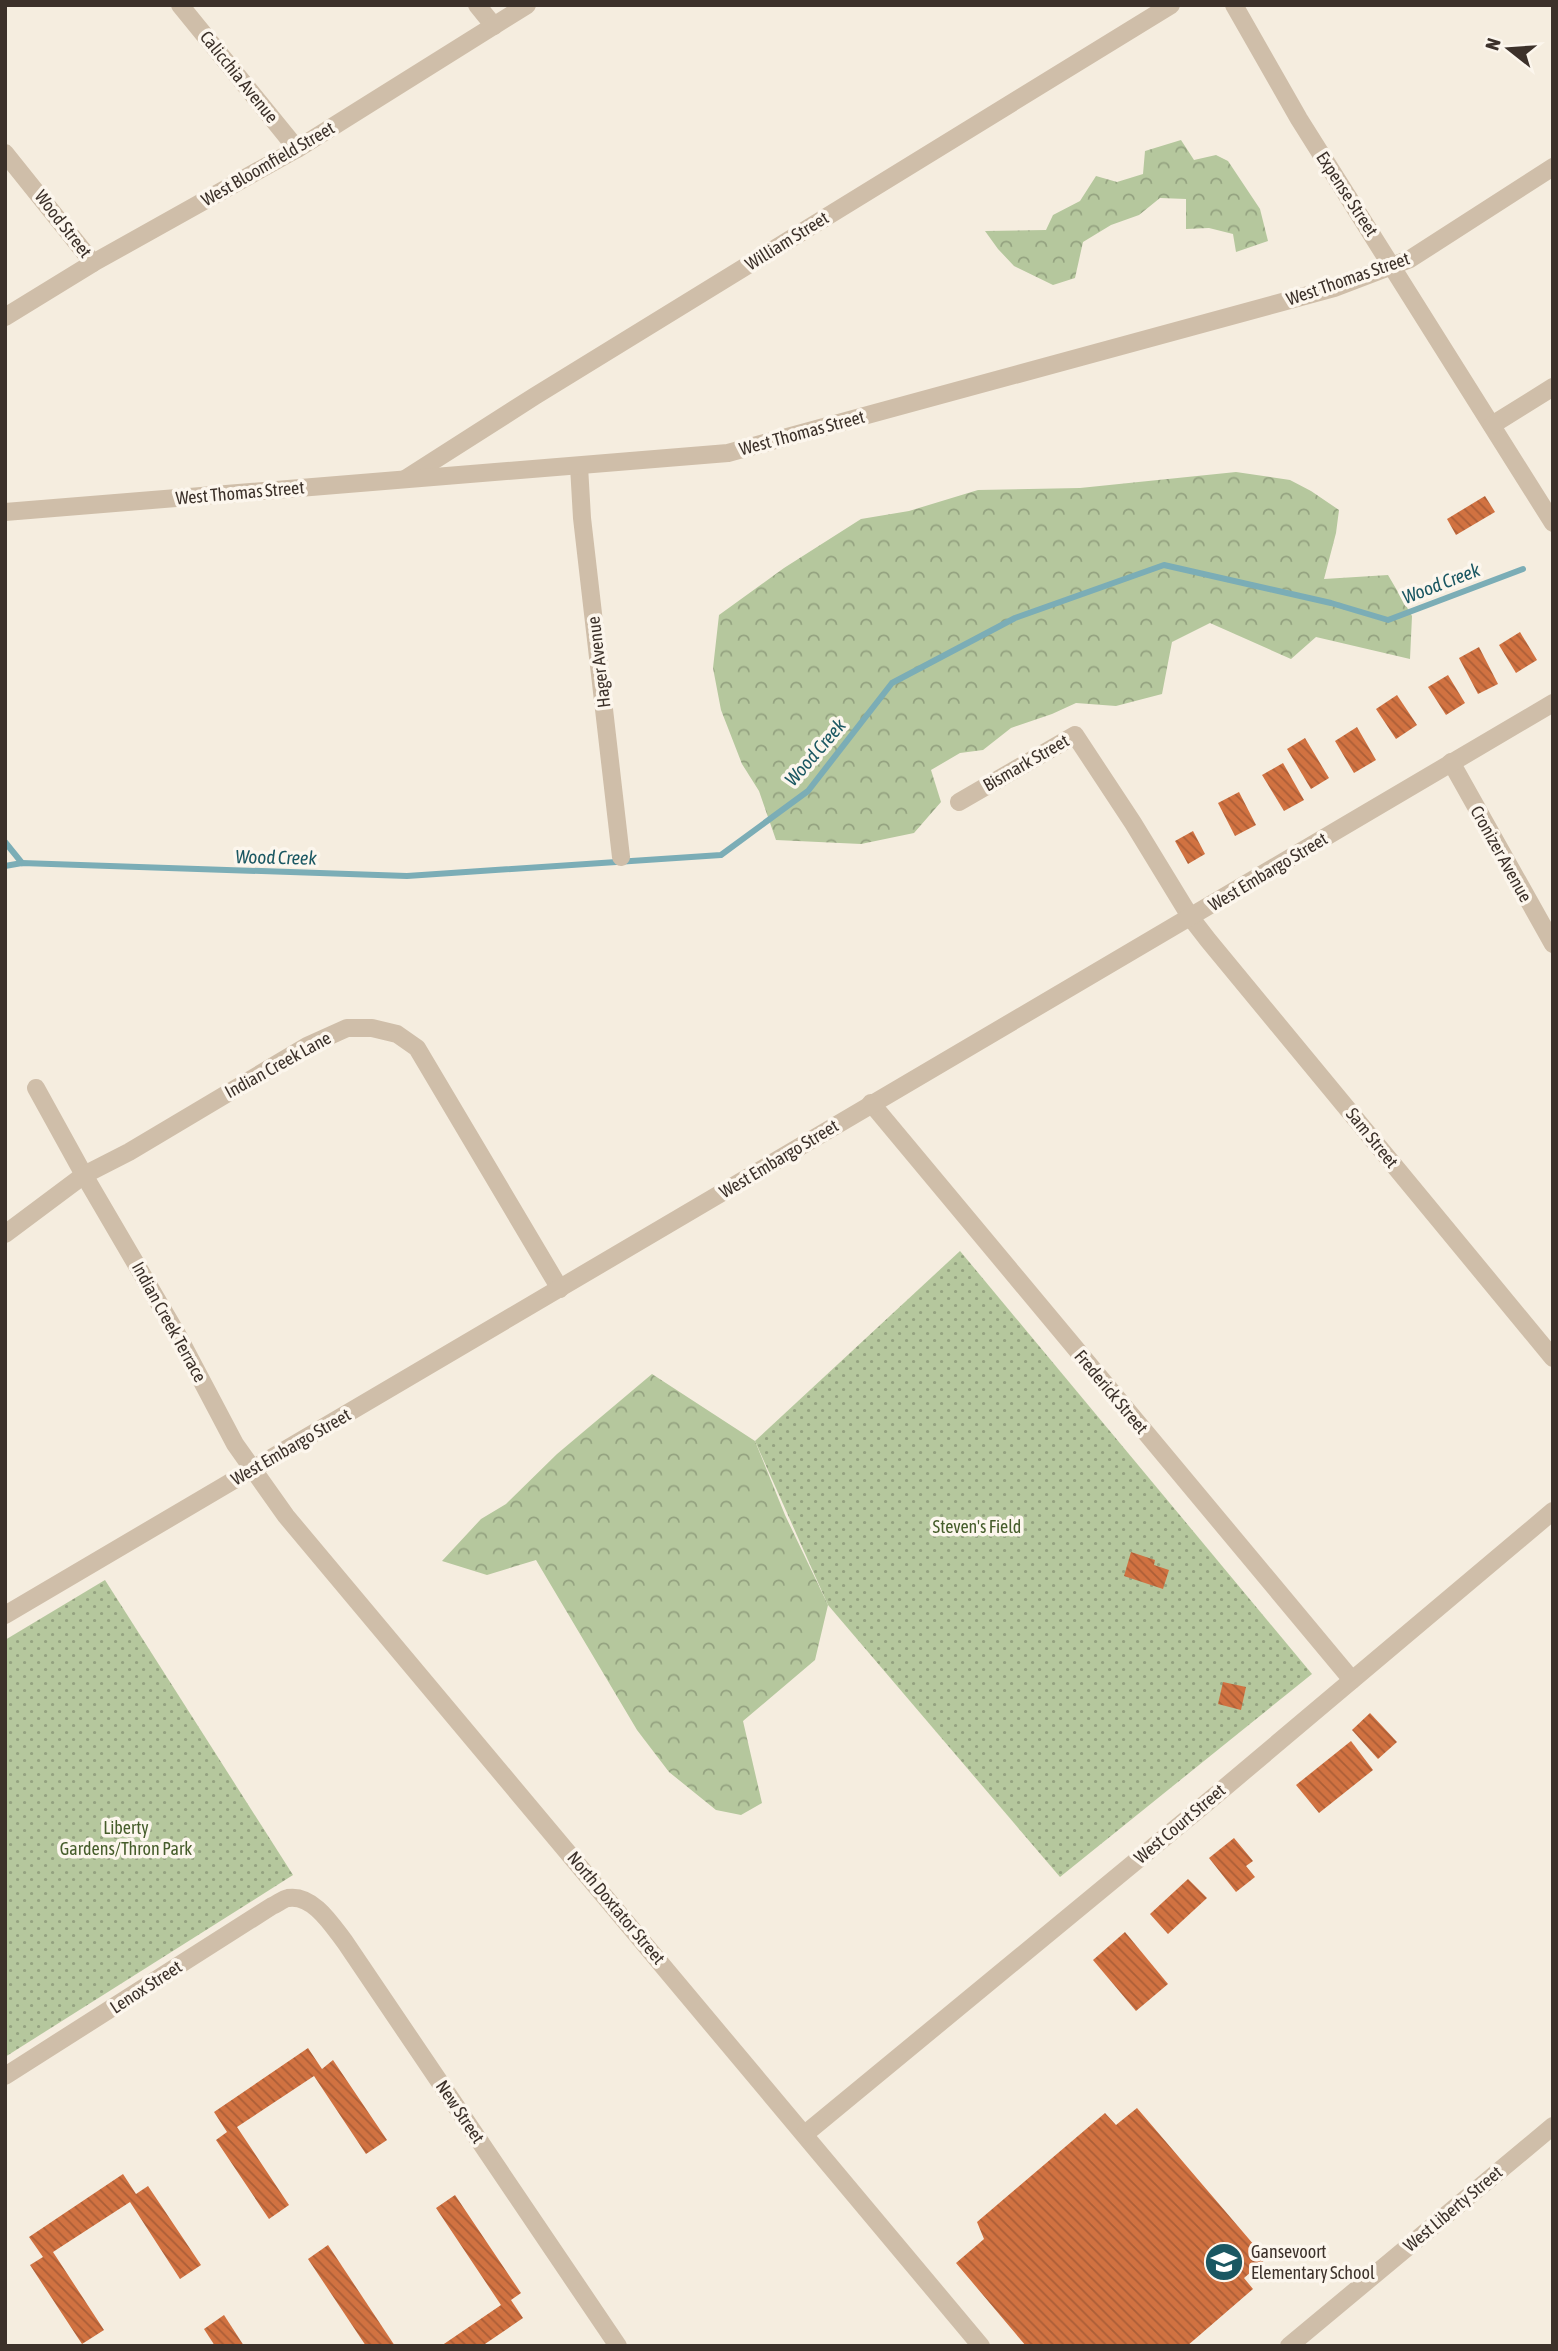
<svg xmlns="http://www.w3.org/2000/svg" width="1558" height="2351" font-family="'Asap Condensed',sans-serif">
  <defs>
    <pattern id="forest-crowns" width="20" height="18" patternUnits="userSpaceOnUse" patternTransform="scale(1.75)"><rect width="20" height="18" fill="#b5c79d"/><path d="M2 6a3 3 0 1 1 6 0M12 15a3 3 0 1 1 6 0" fill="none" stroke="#94a280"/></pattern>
    <pattern id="park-dots" width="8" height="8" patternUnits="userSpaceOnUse" patternTransform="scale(1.75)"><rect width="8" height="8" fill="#b5c79d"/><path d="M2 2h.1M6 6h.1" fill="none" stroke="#94a280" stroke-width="1.8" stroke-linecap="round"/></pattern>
    <pattern id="building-back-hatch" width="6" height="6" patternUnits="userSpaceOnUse" patternTransform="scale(1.75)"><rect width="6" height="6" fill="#d17241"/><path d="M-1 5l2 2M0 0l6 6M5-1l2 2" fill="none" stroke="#ab5e37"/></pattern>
  </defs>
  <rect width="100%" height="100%" fill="#f5eddf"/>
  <!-- forest -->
  <g fill="url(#forest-crowns)">
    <polygon points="1181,140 1194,160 1216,155 1228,161 1260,209 1268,241 1236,252 1233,234 1209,228 1186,229 1186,199 1160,198 1139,215 1111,225 1083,242 1075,278 1053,285 1014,266 998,249 985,231 1046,230 1053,215 1080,201 1096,176 1117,182 1143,174 1145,151"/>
    <polygon points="1236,472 1290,480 1311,491 1339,510 1336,533 1324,579 1388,575 1412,616 1410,659 1316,637 1291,659 1210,623 1172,642 1162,694 1116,706 1076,703 1052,714 1011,728 983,750 960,753 931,770 941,802 914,833 861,844 776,840 759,791 742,764 721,710 713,668 719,615 784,568 861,519 909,511 978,490 1080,488"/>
    <polygon points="652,1374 755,1441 785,1515 828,1605 815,1660 743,1721 762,1803 741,1815 716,1810 669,1772 637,1730 536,1560 487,1575 442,1561 481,1519 506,1504 557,1454"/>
  </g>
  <!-- park -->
  <g fill="url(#park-dots)">
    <polygon points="960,1251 1312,1674 1060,1877 828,1605 755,1441"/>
    <polygon points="105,1580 293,1875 5,2057 5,1640"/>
  </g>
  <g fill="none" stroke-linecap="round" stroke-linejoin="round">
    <!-- stream -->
    <g stroke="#7badb6" stroke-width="6">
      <polyline points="5,842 22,863"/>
      <polyline points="5,866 22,863 407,876 721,855 808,791 892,683 1015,618 1164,565 1331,603 1388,620 1523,569"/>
    </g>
  </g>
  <!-- building -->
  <g fill="url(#building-back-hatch)">
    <polygon points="1485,496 1495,512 1456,535 1447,519"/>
    <polygon points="1520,632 1537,660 1516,673 1499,645"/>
    <polygon points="1479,647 1498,684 1478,694 1459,658"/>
    <polygon points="1448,675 1465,703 1446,715 1428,687"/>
    <polygon points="1397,695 1417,725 1396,739 1376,709"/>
    <polygon points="1357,727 1376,760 1354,773 1335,741"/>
    <polygon points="1305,738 1329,778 1311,789 1287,749"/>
    <polygon points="1283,763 1304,800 1284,811 1262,775"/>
    <polygon points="1239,792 1256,825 1235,836 1218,803"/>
    <polygon points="1193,831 1205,854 1188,864 1175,841"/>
    <polygon points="1131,1552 1155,1560 1154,1565 1169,1570 1163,1589 1124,1576"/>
    <polygon points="1223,1682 1246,1687 1241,1710 1218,1704"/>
    <polygon points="1370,1713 1397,1742 1378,1759 1352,1730"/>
    <polygon points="1351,1741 1373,1770 1319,1813 1296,1785"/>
    <polygon points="1234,1838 1253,1861 1246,1866 1255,1877 1236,1892 1209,1858"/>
    <polygon points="1188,1879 1207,1898 1168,1934 1150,1914"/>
    <polygon points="1125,1932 1168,1984 1136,2011 1093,1960"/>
    <polygon points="308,2048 322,2069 333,2060 387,2140 366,2154 314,2076 237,2127 289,2205 269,2219 216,2140 227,2132 214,2112"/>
    <polygon points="1137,2108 1266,2259 1244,2278 1253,2289 1187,2346 1026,2346 956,2263 984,2239 977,2222 1105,2113 1116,2125"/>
    <polygon points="123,2174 136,2194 148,2186 201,2265 180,2279 130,2202 53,2252 104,2330 82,2344 30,2265 43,2257 29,2237"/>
    <polygon points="455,2195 521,2293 511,2300 523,2318 482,2346 441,2346 501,2305 436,2208"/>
    <polygon points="328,2245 395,2346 366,2346 308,2259"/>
    <polygon points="224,2315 244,2346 215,2346 204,2329"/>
  </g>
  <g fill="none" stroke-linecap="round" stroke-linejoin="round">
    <!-- minor -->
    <g stroke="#cfbea9" stroke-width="18">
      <polyline points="180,5 297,149"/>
      <polyline points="477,5 494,26"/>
      <polyline points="1234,5 1299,119 1553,523"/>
      <polyline points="5,153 93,263"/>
      <polyline points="5,317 93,263 297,149 527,5"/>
      <polyline points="1492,425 1553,387"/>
      <polyline points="579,466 582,518 621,857"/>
      <polyline points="405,479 535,396 1171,5"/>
      <polyline points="1451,762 1553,944"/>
      <polyline points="959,802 1075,735 1133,823 1191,918 1208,940 1553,1358"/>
      <polyline points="36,1088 84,1175 177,1334 235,1444 286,1516 981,2346"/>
      <polyline points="871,1103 1352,1680"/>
      <polyline points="5,1234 84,1175 129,1152 307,1046 347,1028 372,1028 397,1034 417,1048 560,1289"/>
      <polyline points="5,1615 1553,703"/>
      <path d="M 5,2076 L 272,1906 C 277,1904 283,1899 288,1898 C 313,1894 332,1925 345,1942 L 618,2346"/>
      <polyline points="805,2134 1198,1810 1553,1511"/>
    </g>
    <!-- tertiary -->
    <g stroke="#cfbea9" stroke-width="18">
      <polyline points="5,512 728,453 1334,288 1410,259 1553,167"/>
      <polyline points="1289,2346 1553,2126"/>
    </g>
  </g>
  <!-- icons -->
  <defs>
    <g id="school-disc" transform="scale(2.0125)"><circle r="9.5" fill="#1a5762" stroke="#fcf6ed"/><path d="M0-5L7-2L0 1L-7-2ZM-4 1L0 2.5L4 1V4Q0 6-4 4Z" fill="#fff"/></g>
  </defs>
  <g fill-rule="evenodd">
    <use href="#school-disc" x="1224" y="2262"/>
  </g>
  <g text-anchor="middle" stroke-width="7" stroke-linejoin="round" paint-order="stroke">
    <!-- street labels -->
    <g font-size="18" fill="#3c312a" stroke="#fcf6ed">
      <text transform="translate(239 77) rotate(51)" y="6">Calicchia Avenue</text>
      <text transform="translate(268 164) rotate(-30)" y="6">West Bloomfield Street</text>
      <text transform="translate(1347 194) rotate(57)" y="6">Expense Street</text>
      <text transform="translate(63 224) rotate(52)" y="6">Wood Street</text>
      <text transform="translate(787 241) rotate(-32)" y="6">William Street</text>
      <text transform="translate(1348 279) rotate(-19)" y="6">West Thomas Street</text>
      <text transform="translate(802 433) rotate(-15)" y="6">West Thomas Street</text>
      <text transform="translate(240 493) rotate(-5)" y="6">West Thomas Street</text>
      <text transform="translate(599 662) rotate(-97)" y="6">Hager Avenue</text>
      <text transform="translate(1026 763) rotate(-30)" y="6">Bismark Street</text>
      <text transform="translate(1501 854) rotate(61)" y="6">Cronizer Avenue</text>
      <text transform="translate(1268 872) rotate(-31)" y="6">West Embargo Street</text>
      <text transform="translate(278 1065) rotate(-29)" y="6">Indian Creek Lane</text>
      <text transform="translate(1372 1138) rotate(51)" y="6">Sam Street</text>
      <text transform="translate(779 1159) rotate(-31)" y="6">West Embargo Street</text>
      <text transform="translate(169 1322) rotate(61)" y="6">Indian Creek Terrace</text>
      <text transform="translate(1111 1392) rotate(50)" y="6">Frederick Street</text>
      <text transform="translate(291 1447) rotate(-30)" y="6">West Embargo Street</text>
      <text transform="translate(1180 1824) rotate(-40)" y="6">West Court Street</text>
      <text transform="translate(616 1908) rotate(50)" y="6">North Doxtator Street</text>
      <text transform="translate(146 1987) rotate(-33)" y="6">Lenox Street</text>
      <text transform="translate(460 2112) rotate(56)" y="6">New Street</text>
      <text transform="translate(1453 2209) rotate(-40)" y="6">West Liberty Street</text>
    </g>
    <!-- park labels -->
    <g font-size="18" fill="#465d2b" stroke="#fcf6ed">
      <text x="977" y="1533">Steven's Field</text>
      <text x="126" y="1834">Liberty<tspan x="126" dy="21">Gardens/Thron Park</tspan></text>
    </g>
    <!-- poi labels -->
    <g font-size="18" fill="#3c312a" stroke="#fcf6ed" text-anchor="start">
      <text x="1251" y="2258">Gansevoort<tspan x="1251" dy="21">Elementary School</tspan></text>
    </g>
    <!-- water labels -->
    <g font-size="19" font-style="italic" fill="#1a5762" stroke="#fcf6ed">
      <text transform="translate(1441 583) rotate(-21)" y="7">Wood Creek</text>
      <text transform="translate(815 752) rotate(-49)" y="7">Wood Creek</text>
      <text transform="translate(276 857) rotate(1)" y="7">Wood Creek</text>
    </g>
  </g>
  <!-- border -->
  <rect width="1558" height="2351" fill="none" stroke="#3c312a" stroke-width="14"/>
  <!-- north arrow -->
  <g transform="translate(1509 49) rotate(287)" stroke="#fcf6ed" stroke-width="5" paint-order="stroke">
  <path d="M0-5L12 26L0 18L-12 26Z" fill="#3c312a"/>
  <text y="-10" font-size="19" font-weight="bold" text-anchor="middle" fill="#3c312a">N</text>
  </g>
</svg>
